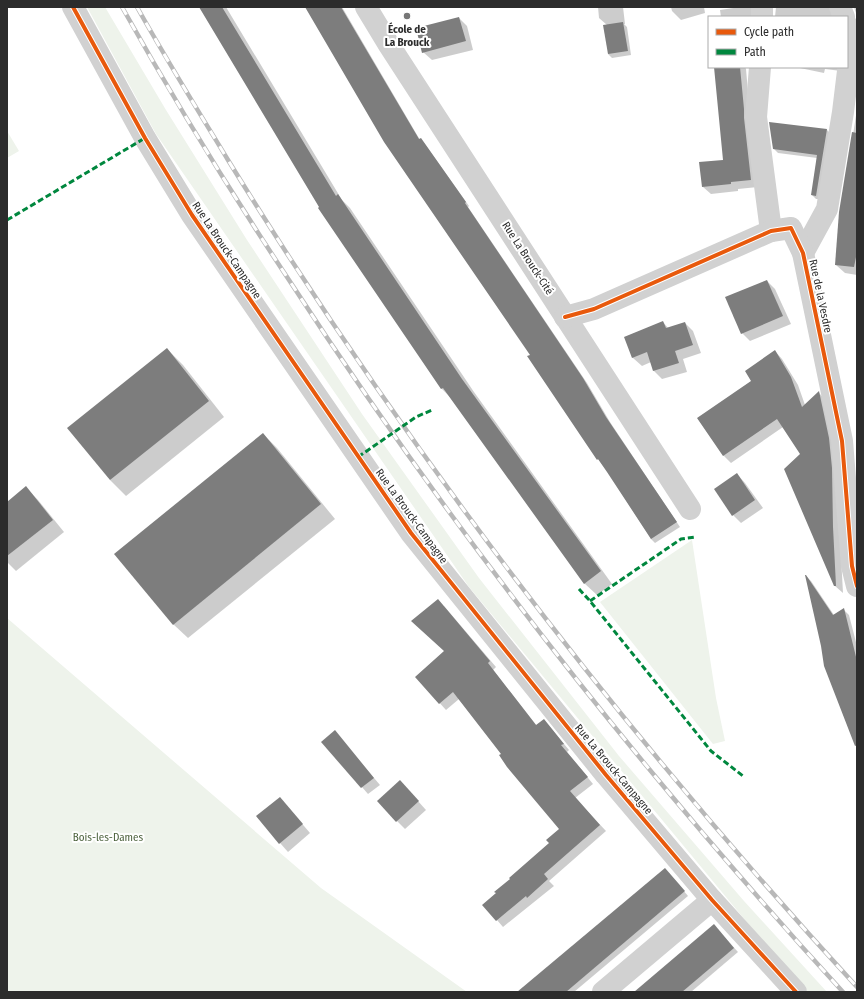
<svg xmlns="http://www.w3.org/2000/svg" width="864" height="999" font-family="'Fira Sans Condensed',sans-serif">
  <rect width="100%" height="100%" fill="#fff"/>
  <!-- green -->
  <g fill="#eef3eb">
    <polygon points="87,7 105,7 166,110 247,240 362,414 479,578 619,756 744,901 827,992 808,992 760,938 469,587 156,134"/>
    <polygon points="7,131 19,151 7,158"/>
    <polygon points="692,540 716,698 725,741 713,744 600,602"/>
    <polygon points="7,618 321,888 467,992 7,992"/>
  </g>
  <!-- shadow -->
  <g fill="#0003">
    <polygon points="200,7 226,7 342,200 350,208 474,392 612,584 597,595 584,583 454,401 441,388 320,207"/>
    <polygon points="306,7 342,7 420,140 424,143 469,206 468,207 587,383 610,422 680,527 655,543 651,539 608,472 598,459 529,357 531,355"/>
    <polygon points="598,7 623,7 625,24 624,24 627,27 631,55 612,58 608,54 607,25 599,18"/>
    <polygon points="671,7 704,7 705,13 681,20 672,11"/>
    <polygon points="740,7 751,7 755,17 721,17 720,10"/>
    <polygon points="776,7 835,7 833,17 775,17"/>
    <polygon points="854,7 857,7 857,16"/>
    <polygon points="459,18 467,26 473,50 432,60 423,52"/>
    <polygon points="715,67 745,67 746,69 751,127 758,187 738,189 738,191 711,194 703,187 724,160"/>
    <polygon points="795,67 842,67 841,71 825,69 824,73"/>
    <polygon points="857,109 857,275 845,273 836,265 840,219"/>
    <polygon points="770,123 827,130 831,134 820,199 816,199 812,195 817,158 778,153 774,149"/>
    <polygon points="767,281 775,289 791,324 750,341 742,333"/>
    <polygon points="663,322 668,328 685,323 693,331 701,353 683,359 687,372 662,379 654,371 651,362 642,366 633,358 625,337"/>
    <polygon points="167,349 183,365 224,417 126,496 110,480"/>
    <polygon points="775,351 782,359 798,385 805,405 819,393 826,400 835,446 843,593 835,586 802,454 783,427 731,463 724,456 698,419 752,381"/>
    <polygon points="263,434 277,448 335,519 188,638 173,624"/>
    <polygon points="737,474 745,483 763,508 741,523 733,515"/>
    <polygon points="26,488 38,500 64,532 16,571 7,562 7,503"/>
    <polygon points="806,576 811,581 834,615 844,610 849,615 857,646 857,749 825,666 822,645"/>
    <polygon points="444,606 496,667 493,670 537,726 550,727 569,750 567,752 593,784 575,798 606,831 549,881 554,886 503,927 484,905 550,843 560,829 459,699 446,710 416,677 445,651"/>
    <polygon points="335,732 380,785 368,794 323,742"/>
    <polygon points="408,790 426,810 405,829 397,821"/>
    <polygon points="280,798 310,833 288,852 257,817"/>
    <polygon points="669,873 688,896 574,992 519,992"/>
    <polygon points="718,930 738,952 691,992 636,992"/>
  </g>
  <!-- building -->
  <g fill="#7d7d7d">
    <polygon points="199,7 222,7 336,196 338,194 462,379 601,571 584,584 443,388 441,389 318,208 319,207"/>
    <polygon points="305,7 341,7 419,139 421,138 466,202 465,203 583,378 606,417 677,522 651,539 607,472 598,459 597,460 527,356 530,355 384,142"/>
    <polygon points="459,17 466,41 422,53 416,28"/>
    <polygon points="623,22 628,51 608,54 603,25"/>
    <polygon points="714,67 740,67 744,109 744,118 751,180 731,182 731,184 702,187 699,162 723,160"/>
    <polygon points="769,122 827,129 816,196 811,195 817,155 773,149"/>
    <polygon points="852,132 857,133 857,252 854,267 835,265 839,212"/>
    <polygon points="767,280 783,316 741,334 725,297"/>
    <polygon points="663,321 666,328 685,322 693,345 675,351 679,363 653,371 647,352 632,358 624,337"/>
    <polygon points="167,348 209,401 110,480 67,428"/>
    <polygon points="775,350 791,377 802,407 819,391 829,438 832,468 833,527 836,586 834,586 784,469 800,454 777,419 723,456 697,418 751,381 745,371"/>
    <polygon points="263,433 321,504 173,625 114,554"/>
    <polygon points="737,473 755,500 732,516 714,489"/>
    <polygon points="26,486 53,520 7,556 7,502"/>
    <polygon points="805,575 806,575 833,615 844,608 857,661 857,745 855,746 824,666 821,646"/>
    <polygon points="438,599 490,661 488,663 536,725 544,719 564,744 561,745 588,777 570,791 600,825 544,874 548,879 527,898 526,896 496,921 482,905 496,893 494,892 510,879 509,878 549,843 546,840 559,829 507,767 499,755 501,754 453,692 439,704 415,677 444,651 411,621"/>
    <polygon points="335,730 374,778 361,788 321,742"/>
    <polygon points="400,780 419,801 396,822 377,801"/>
    <polygon points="280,797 303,824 279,844 256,816"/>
    <polygon points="665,868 685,891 566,992 517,992"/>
    <polygon points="714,924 734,948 682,992 634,992"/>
  </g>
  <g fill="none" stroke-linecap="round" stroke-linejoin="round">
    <!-- minor -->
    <g stroke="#d1d1d1" stroke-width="22">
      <polyline points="73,7 145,138 192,215 411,533 606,775 712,900 796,992"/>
      <polyline points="366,7 389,45 690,509"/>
      <polyline points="840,7 844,17"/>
      <polyline points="762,17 762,7"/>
      <polyline points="760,67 756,117 771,231"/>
      <polyline points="803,253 827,209 843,112 852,38 847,25"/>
      <polyline points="565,317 594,309 771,231 791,228 803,253 842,441 852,566 857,586"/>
      <polyline points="603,992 712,900"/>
    </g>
    <!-- rail casing -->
    <g stroke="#b8b8b8" stroke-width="4.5">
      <g id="rail">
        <path d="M 122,7 C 174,100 230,191 289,280 C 453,532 640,770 843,992"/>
        <path d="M 137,7 C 166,59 197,109 228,160 C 410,456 622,731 857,987"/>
      </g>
    </g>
    <!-- rail -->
    <use href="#rail" stroke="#fff" stroke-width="3" stroke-dasharray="9" stroke-linecap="butt"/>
    <!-- quiet -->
    <g stroke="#00873e" stroke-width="3" stroke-dasharray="6 3" stroke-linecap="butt">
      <polyline points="7,220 145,138"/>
      <polyline points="358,457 416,417 432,410"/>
      <polyline points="579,589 590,601 711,751 743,776"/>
      <polyline points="590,601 681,539 696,537"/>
    </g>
    <!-- cycleway casing -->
    <g stroke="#fff" stroke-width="6">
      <g id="cycleway">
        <polyline points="73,7 145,138 192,215 411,533 606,775 712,900 796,992"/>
        <polyline points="565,317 594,309 771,231 791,228 803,253 842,441 852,566 857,586"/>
      </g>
    </g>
    <!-- cycleway -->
    <use href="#cycleway" stroke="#e8590c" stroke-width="4"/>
  </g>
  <!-- markers -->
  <circle fill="#767676" stroke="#fff" stroke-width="1.5" cx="407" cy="16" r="4"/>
  <g text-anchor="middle" stroke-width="4" stroke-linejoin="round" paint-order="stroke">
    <!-- poi labels -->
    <g font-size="11" font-weight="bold" fill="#2c2c2c" stroke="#fff">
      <text x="407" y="33">École de<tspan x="407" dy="13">La Brouck</tspan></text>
    </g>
    <!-- street labels -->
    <g font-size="11" fill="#2c2c2c" stroke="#fff">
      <text transform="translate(227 250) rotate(56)" y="4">Rue La Brouck-Campagne</text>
      <text transform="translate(528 258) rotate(57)" y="4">Rue La Brouck-Cité</text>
      <text transform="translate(821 296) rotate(78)" y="4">Rue de la Vesdre</text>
      <text transform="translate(412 516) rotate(54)" y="4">Rue La Brouck-Campagne</text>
      <text transform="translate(614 769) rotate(50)" y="4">Rue La Brouck-Campagne</text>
    </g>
    <!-- park labels -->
    <g font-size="11" fill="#4d633e" stroke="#fff">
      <text x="108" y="841">Bois-les-Dames</text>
    </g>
  </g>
  <!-- border -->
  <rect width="864" height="999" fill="none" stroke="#2c2c2c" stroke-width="16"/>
  <!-- legend -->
  <rect x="708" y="16" width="140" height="52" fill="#ffffff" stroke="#ababab"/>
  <rect x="716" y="29" width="20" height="6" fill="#e8590c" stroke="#ababab"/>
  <text x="744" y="36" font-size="12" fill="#2c2c2c">Cycle path</text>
  <rect x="716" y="49" width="20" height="6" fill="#00873e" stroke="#ababab"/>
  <text x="744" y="56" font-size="12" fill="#2c2c2c">Path</text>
</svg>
